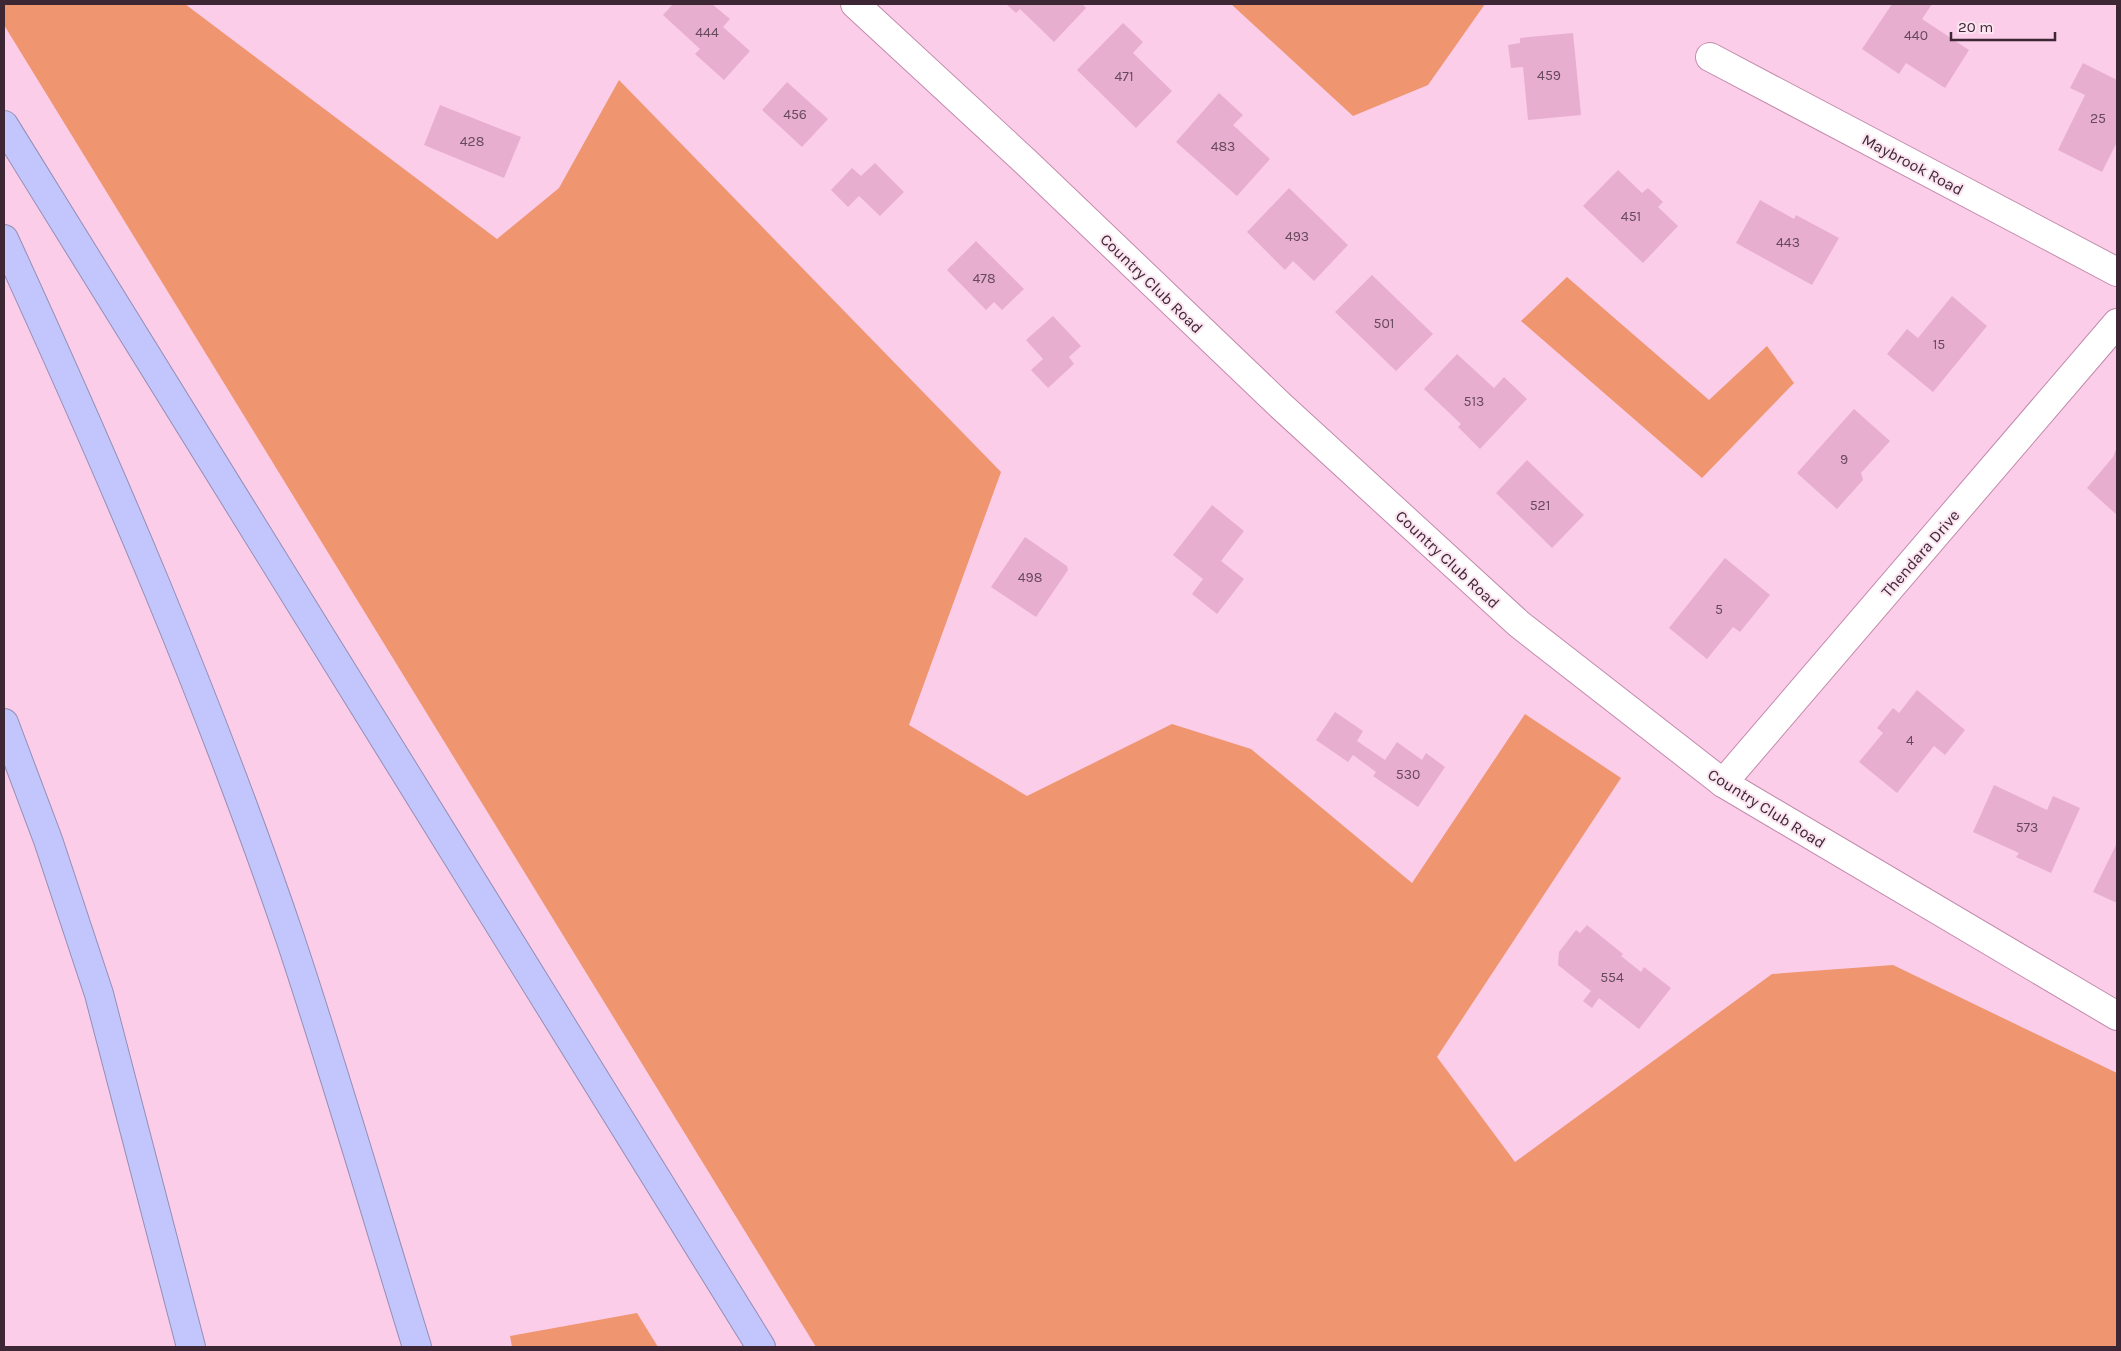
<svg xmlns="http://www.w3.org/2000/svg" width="2121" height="1351" font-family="Karla,sans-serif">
  <rect width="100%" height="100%" fill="#fccde9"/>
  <!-- green -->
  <g fill="#ef9570">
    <polygon points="4,4 185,4 497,239 559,188 619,80 1001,472 909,725 1027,796 1172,724 1251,749 1412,883 1525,714 1621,778 1437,1057 1515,1162 1772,974 1893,965 2117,1073 2117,1347 816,1347 4,25"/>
    <polygon points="1231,4 1485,4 1428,85 1353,116"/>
    <polygon points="1567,277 1709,400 1767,346 1794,383 1702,478 1521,321"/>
    <polygon points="637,1313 658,1347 512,1347 510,1336"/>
  </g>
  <!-- building -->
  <g fill="#e7aed0">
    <polygon points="673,4 712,4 730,19 723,27 750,51 724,80 695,54 700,49 663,15"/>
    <polygon points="1006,4 1082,4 1086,8 1054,42 1020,9 1016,13"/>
    <polygon points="1892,4 1932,4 1922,19 1969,50 1945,88 1906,63 1899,74 1862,49"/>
    <polygon points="1123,23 1143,42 1133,53 1172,91 1136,128 1077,70"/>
    <polygon points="1573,33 1581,115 1528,120 1523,67 1511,68 1508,45 1520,43 1520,38"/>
    <polygon points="2083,63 2117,80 2117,142 2102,172 2058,150 2085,95 2070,88"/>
    <polygon points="787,82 828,119 802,147 762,110"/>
    <polygon points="1219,93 1243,115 1233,125 1270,159 1237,196 1176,142"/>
    <polygon points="440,105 521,137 504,178 424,145"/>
    <polygon points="875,163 904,192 880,216 859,196 848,207 831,190 852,168 861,176"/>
    <polygon points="1618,170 1642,193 1648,188 1663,202 1658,207 1678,226 1643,263 1583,206"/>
    <polygon points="1289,188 1348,245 1314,281 1293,261 1285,270 1247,232"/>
    <polygon points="1760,200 1794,219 1796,215 1839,238 1812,285 1736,243"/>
    <polygon points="976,241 1024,289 1002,310 994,302 986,310 947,270"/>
    <polygon points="1372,275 1433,334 1396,371 1335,312"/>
    <polygon points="1952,296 1987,326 1933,392 1887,354 1907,329 1918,338"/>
    <polygon points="1053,316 1081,346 1069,357 1074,364 1048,388 1031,370 1043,359 1026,340"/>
    <polygon points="1457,354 1494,388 1504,377 1527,399 1480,449 1458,427 1461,424 1424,389"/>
    <polygon points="1854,409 1890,441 1861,473 1863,480 1837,509 1797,473"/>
    <polygon points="2117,447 2117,515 2087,488 2113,457"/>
    <polygon points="1527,460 1584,515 1552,548 1496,493"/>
    <polygon points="1212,505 1244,531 1221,561 1244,579 1217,614 1192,594 1203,579 1173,555"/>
    <polygon points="1025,537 1067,566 1068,570 1036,617 991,587"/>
    <polygon points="1725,558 1770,595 1740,632 1733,627 1707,659 1669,628"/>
    <polygon points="1917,690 1965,730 1945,755 1934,746 1897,793 1859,762 1883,733 1877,728 1893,708 1899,713"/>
    <polygon points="1335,712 1363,731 1357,741 1385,760 1397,742 1422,760 1426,753 1445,767 1418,807 1373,776 1376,772 1353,755 1348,762 1316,740"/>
    <polygon points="1994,785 2047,810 2053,796 2080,808 2051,873 2016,857 2019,853 1973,832"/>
    <polygon points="2117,843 2117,903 2093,892"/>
    <polygon points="1587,925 1623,954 1621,956 1641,972 1644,967 1671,988 1639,1029 1599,998 1592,1008 1583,1001 1591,991 1558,965 1559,952 1576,930 1580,933"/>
  </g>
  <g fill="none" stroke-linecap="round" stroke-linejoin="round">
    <!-- street casing -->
    <g stroke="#c28bac" stroke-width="30">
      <g id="street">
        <polyline points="1710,57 2117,272"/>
        <polyline points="1723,783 2117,323"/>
      </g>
    </g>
    <!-- secondary casing -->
    <g stroke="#c28bac" stroke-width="30">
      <polyline id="secondary" points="855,4 1027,163 1280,405 1519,624 1723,783 2117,1016"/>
    </g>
    <!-- highway casing -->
    <g stroke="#948eb6" stroke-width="30">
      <g id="highway">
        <polyline points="4,125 761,1347"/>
        <path d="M 4,239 C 109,468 209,700 290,938 C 335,1073 375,1211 417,1347"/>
        <polyline points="4,723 48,840 99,994 191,1347"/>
      </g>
    </g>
    <!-- street -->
    <use href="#street" stroke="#fff" stroke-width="28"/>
    <!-- secondary -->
    <use href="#secondary" stroke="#fff" stroke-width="28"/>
    <!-- highway -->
    <use href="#highway" stroke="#c3c6fc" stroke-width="28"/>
  </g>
  <g text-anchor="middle" stroke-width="4" stroke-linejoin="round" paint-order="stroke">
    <!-- number labels -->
    <g font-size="14" fill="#68495c">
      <text x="707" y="37">444</text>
      <text x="1916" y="40">440</text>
      <text x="1549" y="80">459</text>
      <text x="1124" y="81">471</text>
      <text x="795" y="119">456</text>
      <text x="2098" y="123">25</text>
      <text x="472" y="146">428</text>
      <text x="1223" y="151">483</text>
      <text x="1631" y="221">451</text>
      <text x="1297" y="241">493</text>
      <text x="1788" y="247">443</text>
      <text x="984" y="283">478</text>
      <text x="1384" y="328">501</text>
      <text x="1939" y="349">15</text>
      <text x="1474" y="406">513</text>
      <text x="1844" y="464">9</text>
      <text x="1540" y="510">521</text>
      <text x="1030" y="582">498</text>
      <text x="1719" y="614">5</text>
      <text x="1910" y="745">4</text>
      <text x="1408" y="779">530</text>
      <text x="2027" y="832">573</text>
      <text x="1612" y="982">554</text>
    </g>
    <!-- street labels -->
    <g font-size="16" fill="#3d2735" stroke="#fbe3f0">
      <text transform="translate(1913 164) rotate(28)" y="6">Maybrook Road</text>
      <text transform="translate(1152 283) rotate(44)" y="6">Country Club Road</text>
      <text transform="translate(1920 553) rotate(-49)" y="6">Thendara Drive</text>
      <text transform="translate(1448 559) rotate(43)" y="6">Country Club Road</text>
      <text transform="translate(1767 808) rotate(32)" y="6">Country Club Road</text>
    </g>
  </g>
  <!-- border -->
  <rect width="2121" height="1351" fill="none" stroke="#3d2735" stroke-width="10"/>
  <!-- scale -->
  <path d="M1951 32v8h104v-8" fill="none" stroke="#3d2735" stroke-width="2.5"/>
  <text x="1958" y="32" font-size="15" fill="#3d2735" stroke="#fbe3f0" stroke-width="4" paint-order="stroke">20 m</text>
</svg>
